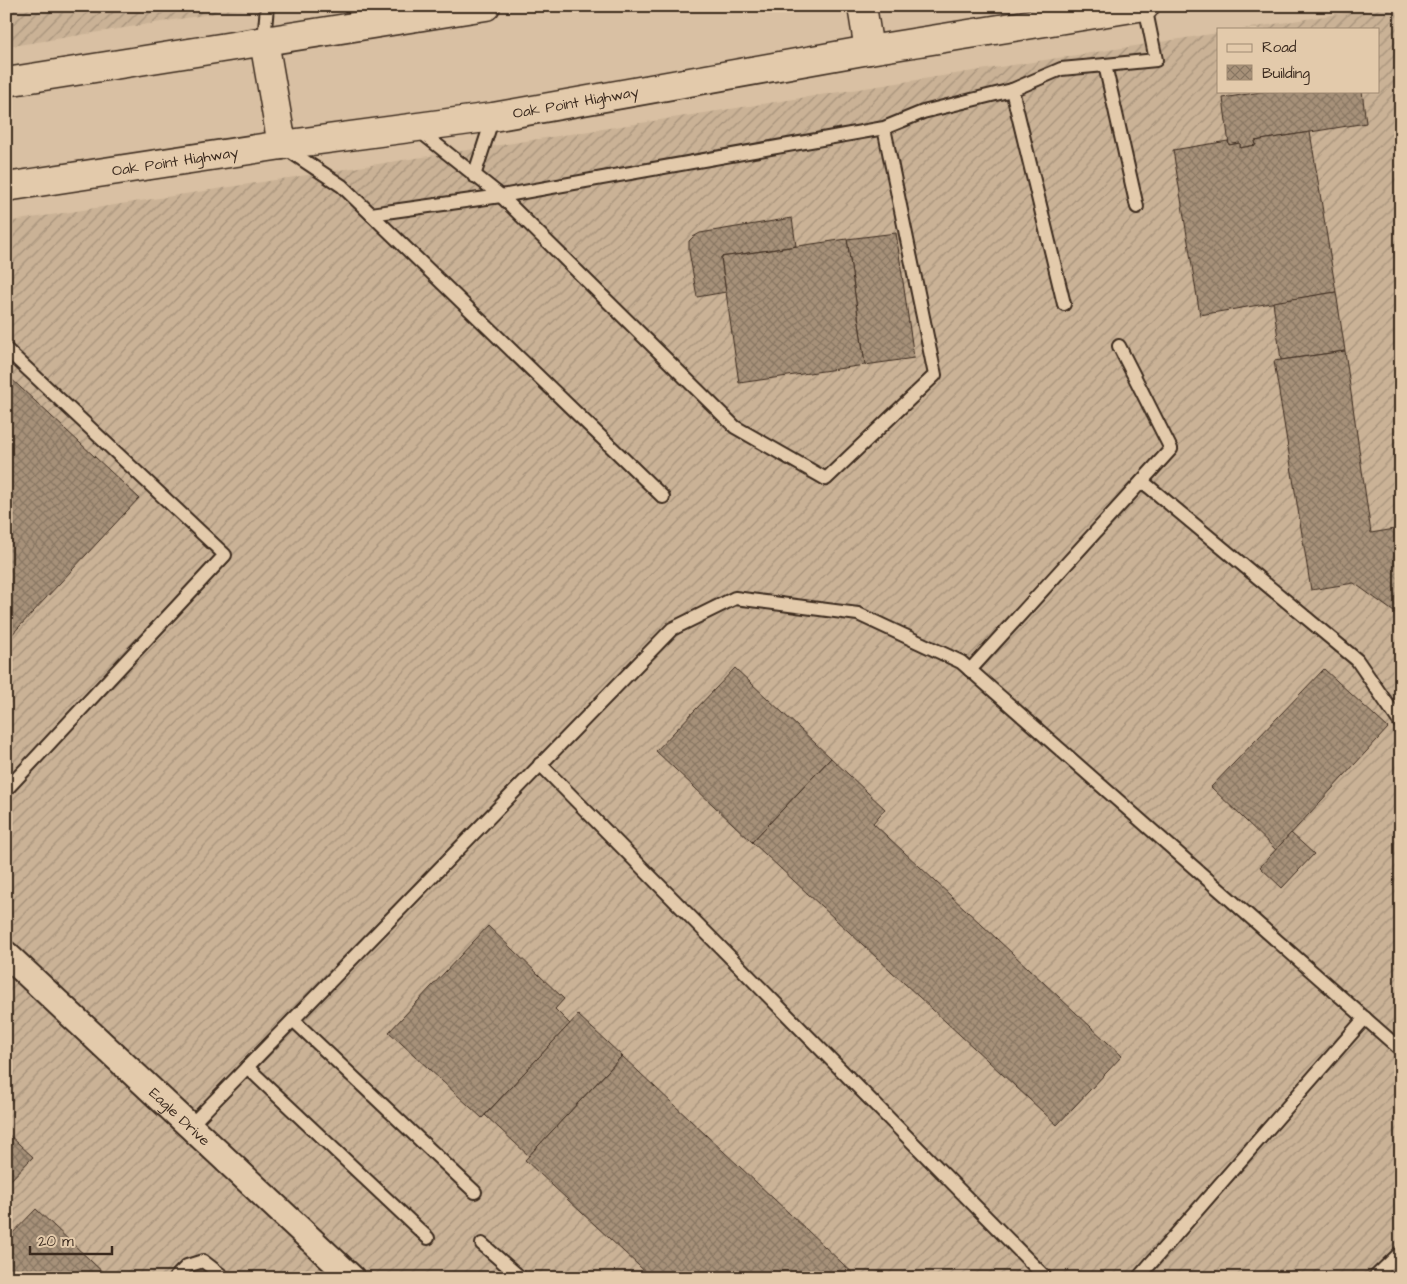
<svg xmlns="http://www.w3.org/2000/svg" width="1407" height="1284" font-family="'Architects Daughter',sans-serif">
  <defs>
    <pattern id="industrial-furrows" width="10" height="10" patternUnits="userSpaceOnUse" patternTransform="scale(1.25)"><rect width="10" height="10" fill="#cab296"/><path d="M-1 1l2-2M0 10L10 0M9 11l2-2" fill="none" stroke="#a5917a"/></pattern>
    <pattern id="building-cross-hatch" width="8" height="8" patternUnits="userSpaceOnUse" patternTransform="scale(1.25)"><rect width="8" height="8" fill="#a79179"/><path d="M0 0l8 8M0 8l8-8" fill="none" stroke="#897763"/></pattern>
  </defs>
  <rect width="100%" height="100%" fill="#d9c0a3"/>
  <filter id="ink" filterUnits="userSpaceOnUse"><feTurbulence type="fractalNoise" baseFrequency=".02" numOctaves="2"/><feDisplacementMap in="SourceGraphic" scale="10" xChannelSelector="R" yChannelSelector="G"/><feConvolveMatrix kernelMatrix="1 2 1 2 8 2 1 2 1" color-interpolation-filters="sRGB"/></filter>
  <g filter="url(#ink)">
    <!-- industrial -->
    <g fill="url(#industrial-furrows)">
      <polygon points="6,6 260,6 6,47"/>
      <polygon points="1387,6 1401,6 1401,1278 6,1278 6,222 1218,33 1218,91 1378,91 1378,29 1243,29"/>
    </g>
    <!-- building -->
    <g fill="url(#building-cross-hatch)" stroke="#3b2a1e">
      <polygon points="1266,91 1362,91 1366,123 1255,141 1256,145 1240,148 1240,143 1229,145 1223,98"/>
      <polygon points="1310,132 1336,292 1200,315 1173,150 1228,141 1229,145 1240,143 1240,148 1256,145 1255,141"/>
      <polygon points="792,218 796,246 721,257 726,292 697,297 689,251 689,241 693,237 700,233"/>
      <polygon points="896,233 914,358 865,365 847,239"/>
      <polygon points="847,239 865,365 739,383 721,257"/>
      <polygon points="1336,292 1345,351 1281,360 1273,302"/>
      <polygon points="1345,351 1371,533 1401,528 1401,617 1354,583 1311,590 1274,361"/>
      <polygon points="6,374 139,498 6,641"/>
      <polygon points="735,668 831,758 752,842 656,751"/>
      <polygon points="1324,669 1388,728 1276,850 1211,787"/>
      <polygon points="831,758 885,809 873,823 1122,1056 1057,1125 752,842"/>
      <polygon points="1291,833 1314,854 1282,888 1260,867"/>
      <polygon points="488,926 564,999 555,1009 570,1024 482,1118 389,1032"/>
      <polygon points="578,1015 622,1056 529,1156 485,1115"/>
      <polygon points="622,1056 858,1278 652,1278 525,1160"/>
      <polygon points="6,1132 33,1157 6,1185"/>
      <polygon points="36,1209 109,1278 6,1278 6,1240"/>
    </g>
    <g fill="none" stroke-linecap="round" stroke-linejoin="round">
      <!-- lane casing -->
      <g stroke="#3b2a1e" stroke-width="16">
        <g id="lane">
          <polyline points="264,41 267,6"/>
          <polyline points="884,128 501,196 735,427 826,479 935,375 884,128 923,112 1012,90"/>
          <polyline points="417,129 501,196"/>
          <polyline points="285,148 342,186 663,497"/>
          <polyline points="474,176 493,117"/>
          <polyline points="1137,207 1105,65 1156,60 1145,6"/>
          <polyline points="371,214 501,196"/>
          <polyline points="1064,304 1012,90 1061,69 1105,65"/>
          <polyline points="6,349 225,555 6,790"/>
          <polyline points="1142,481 1357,660 1401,724"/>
          <polyline points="970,670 1171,449 1119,346"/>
          <polyline points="540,764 1046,1278"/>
          <polyline points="293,1020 475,1192"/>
          <polyline points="247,1067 428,1238"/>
          <polyline points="190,1126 672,629 735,598 858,614 961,662 1401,1050"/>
          <polyline points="482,1244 521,1278"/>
          <polyline points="175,1278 187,1266 203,1261 225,1278"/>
          <polyline points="1138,1278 1365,1018"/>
          <polyline points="1374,1278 1401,1252"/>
        </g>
      </g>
      <!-- street casing -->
      <g stroke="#3b2a1e" stroke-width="29">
        <g id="street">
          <path id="s1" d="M 6,954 L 352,1278"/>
        </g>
      </g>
      <!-- primary casing -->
      <g stroke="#3b2a1e" stroke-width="31">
        <g id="primary">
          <polyline points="862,6 869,50"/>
          <polyline points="264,41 282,145"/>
          <polyline points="6,82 486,6"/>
          <path id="s2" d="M 6,187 L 282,145 L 493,117 L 869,50 L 1145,6"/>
        </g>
      </g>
      <!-- lane -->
      <use href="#lane" stroke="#e3caab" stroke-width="12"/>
      <!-- street -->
      <use href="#street" stroke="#e3caab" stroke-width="25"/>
      <!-- primary -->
      <use href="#primary" stroke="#e3caab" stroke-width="28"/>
    </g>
  </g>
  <g text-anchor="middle" stroke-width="4" stroke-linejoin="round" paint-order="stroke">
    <!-- street labels -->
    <g font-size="15" fill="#3b2a1e" stroke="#e3caab">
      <text dy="5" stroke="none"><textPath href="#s2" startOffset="576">Oak Point Highway</textPath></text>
      <text dy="5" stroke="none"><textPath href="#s2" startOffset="171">Oak Point Highway</textPath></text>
      <text dy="5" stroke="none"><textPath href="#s1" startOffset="238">Eagle Drive</textPath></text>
    </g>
  </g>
  <!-- margin -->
  <rect width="1407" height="1284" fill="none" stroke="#e3caab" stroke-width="25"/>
  <rect x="12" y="12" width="1382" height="1259" fill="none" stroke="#3b2a1e" stroke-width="2" filter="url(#ink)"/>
  <!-- legend -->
  <rect x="1217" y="28" width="162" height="65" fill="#e3caab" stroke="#a08a73"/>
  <rect x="1227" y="44" width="25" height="8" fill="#e3caab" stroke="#a08a73"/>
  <text x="1262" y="52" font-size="15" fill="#3b2a1e">Road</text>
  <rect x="1227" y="65" width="25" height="15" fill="url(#building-cross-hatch)" stroke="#a08a73"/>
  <text x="1262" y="78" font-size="15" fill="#3b2a1e">Building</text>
  <!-- scale -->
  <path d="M30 1246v8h82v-8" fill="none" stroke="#3b2a1e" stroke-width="2.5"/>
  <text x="38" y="1246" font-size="15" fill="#3b2a1e" stroke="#e3caab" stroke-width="4" paint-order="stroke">20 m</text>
</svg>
